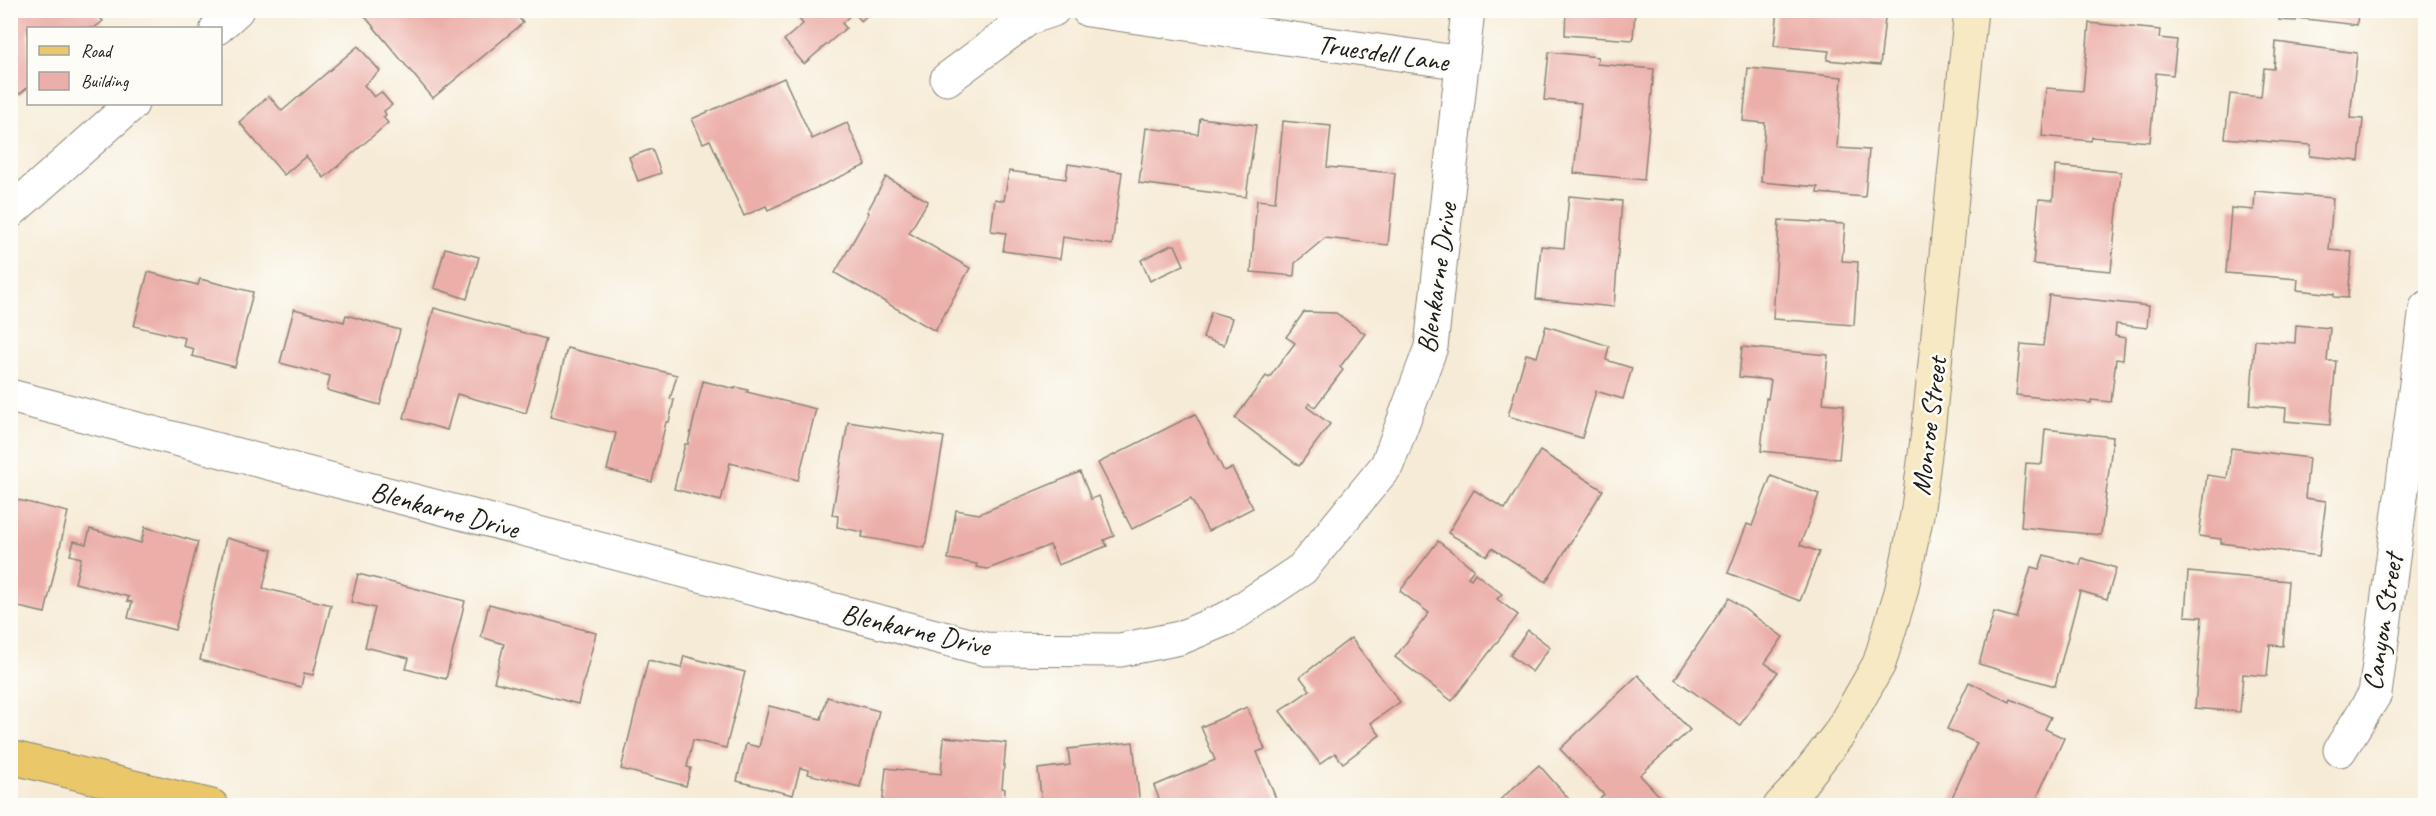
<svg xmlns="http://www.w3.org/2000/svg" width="2436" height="816" font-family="Caveat,sans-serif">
  <rect width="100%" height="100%" fill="#fdfcf7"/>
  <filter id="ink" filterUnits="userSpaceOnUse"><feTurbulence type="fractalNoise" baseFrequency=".0167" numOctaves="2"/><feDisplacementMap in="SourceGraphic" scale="12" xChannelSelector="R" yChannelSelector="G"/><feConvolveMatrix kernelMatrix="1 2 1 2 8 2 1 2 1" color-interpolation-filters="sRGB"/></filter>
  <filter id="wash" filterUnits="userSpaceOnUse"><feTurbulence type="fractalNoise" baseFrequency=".008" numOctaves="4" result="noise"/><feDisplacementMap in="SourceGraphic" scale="24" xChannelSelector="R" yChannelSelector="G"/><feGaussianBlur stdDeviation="1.35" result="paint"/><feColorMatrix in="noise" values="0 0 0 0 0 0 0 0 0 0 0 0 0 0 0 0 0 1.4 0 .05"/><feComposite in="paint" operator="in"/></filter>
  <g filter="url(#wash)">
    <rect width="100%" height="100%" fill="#f6ebd6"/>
    <g id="blocks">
      <!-- building -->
      <g fill="#ecaea8">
        <polygon points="10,10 93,10 103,21 94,28 28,28 28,87 20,94 10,83"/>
        <polygon points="365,10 420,10 422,13 425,10 513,10 523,23 433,98 362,13"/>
        <polygon points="792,10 873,10 861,21 854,12 842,23 846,28 804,64 784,40 803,24"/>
        <polygon points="1566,10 1635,10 1633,40 1565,35"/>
        <polygon points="1778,10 1847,10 1846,15 1885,18 1880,65 1827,60 1829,51 1774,46"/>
        <polygon points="2280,10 2358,10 2357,25 2297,18 2296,21 2279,20"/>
        <polygon points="2089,23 2160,30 2159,38 2177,40 2173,75 2156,73 2150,142 2092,137 2091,141 2042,136 2046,88 2083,91"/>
        <polygon points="2276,42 2357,53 2350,118 2363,119 2359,161 2310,156 2311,145 2225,138 2230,94 2261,97 2264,68 2274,69"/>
        <polygon points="358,46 380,71 364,85 374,97 381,92 392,105 384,111 386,115 383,117 388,123 324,178 306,156 284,175 239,122 269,96 282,111"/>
        <polygon points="1549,52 1598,57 1597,64 1654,69 1644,180 1574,173 1581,103 1544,100"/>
        <polygon points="1748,68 1842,77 1837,148 1869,150 1865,197 1817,193 1818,187 1761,182 1765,123 1743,121"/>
        <polygon points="784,78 812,139 847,123 866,165 768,210 766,206 744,216 710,140 703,143 692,119"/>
        <polygon points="1200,118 1256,125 1246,197 1139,183 1146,128 1198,134"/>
        <polygon points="1283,121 1331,126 1327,167 1395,173 1388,245 1325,238 1295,263 1294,276 1251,272 1257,200 1275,202"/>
        <polygon points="652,149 661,173 638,181 629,157"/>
        <polygon points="1068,164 1122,172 1112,245 1063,237 1060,259 1003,251 1006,233 991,231 995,199 1004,201 1009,171 1066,179"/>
        <polygon points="2055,166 2121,172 2111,271 2033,264 2039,199 2053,200"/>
        <polygon points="886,177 928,201 909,233 970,268 935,331 835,273 869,213 867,212"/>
        <polygon points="2255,191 2333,198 2329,250 2352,252 2348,298 2334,297 2334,294 2297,290 2298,279 2226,273 2231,208 2254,210"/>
        <polygon points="1569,196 1622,201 1614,307 1536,299 1541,246 1564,248"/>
        <polygon points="1779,220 1845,224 1842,261 1858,262 1854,325 1773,319"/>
        <polygon points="1171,245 1175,245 1184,265 1150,281 1141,260"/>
        <polygon points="445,248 479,257 467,299 434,288"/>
        <polygon points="148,272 198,285 200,279 253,292 235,367 192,356 194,349 183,346 185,338 134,326"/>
        <polygon points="2049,295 2149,306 2147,328 2116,324 2115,336 2125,338 2123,360 2116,359 2111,402 2091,400 2091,403 2016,395 2021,344 2043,346"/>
        <polygon points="434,308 546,339 526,413 457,394 447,430 404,418"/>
        <polygon points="294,309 344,322 346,315 400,330 380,405 327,390 330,376 280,363"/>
        <polygon points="1211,312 1232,318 1224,345 1203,338"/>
        <polygon points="1304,312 1336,313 1365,334 1340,367 1343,370 1315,407 1309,403 1307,407 1330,424 1299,466 1235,418 1266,376 1269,378 1295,343 1286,337"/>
        <polygon points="2296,325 2330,328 2327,361 2336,361 2330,425 2285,421 2286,408 2250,405 2255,340 2295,343"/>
        <polygon points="1546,326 1609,346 1606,360 1632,368 1623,399 1596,391 1582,438 1508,416 1526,354 1537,357"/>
        <polygon points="1742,347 1828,355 1823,403 1844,405 1839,459 1761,451 1766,398 1768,399 1771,380 1739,377"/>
        <polygon points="567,348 677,375 670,399 674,400 669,422 666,422 652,482 607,470 616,433 550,417"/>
        <polygon points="703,381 735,389 735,387 748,390 747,392 816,409 798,480 730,463 721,501 674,489 685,444 688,444"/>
        <polygon points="1195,414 1224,471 1232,468 1253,508 1208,531 1191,499 1132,529 1098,463"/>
        <polygon points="848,422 944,437 925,548 862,537 863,532 837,527 838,516 832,515"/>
        <polygon points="2045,429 2113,437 2101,535 2021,527 2026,463 2042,464"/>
        <polygon points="2231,448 2309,458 2305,498 2326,501 2319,556 2221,543 2221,539 2199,536 2207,475 2227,478"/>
        <polygon points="1540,451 1603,490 1546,582 1492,548 1487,556 1448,533 1474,490 1505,509"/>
        <polygon points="1080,472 1091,499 1099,496 1114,536 1104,540 1107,546 1058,565 1050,545 988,569 976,567 977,564 948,559 956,510 979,514"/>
        <polygon points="1771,476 1819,494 1800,545 1819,552 1800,601 1728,573 1747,524 1752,526"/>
        <polygon points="14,499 68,512 45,613 10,605 10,508"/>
        <polygon points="145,527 198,542 175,630 128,618 132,602 127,601 129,597 75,583 81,558 70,555 74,541 86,544 90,529 141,543"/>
        <polygon points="226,538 272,550 263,588 331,605 313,675 304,673 301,687 200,660"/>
        <polygon points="1438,541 1474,569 1468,577 1471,579 1475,573 1502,594 1497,599 1518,615 1452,701 1395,657 1429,613 1400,591"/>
        <polygon points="2044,555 2080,565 2082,558 2116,568 2107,599 2080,591 2055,686 1979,664 1994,612 2016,618 2031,567 2039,569"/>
        <polygon points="2188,572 2288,581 2283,646 2270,645 2267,676 2243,674 2240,712 2195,708 2202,617 2185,616"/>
        <polygon points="358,574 465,601 446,679 406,669 409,658 365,647 375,608 351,602"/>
        <polygon points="1729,598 1783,637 1765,663 1778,672 1740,725 1675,679"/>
        <polygon points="489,604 596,633 578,704 494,682 504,644 481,637"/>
        <polygon points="1528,630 1550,647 1532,672 1510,655"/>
        <polygon points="1351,638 1400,702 1371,723 1380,735 1343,763 1335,753 1320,764 1280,711 1310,690 1300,677"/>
        <polygon points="684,656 745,672 726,748 693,740 687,767 691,768 686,786 621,769 648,660 681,668"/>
        <polygon points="1638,675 1690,730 1640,775 1665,802 1661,806 1599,806 1596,802 1604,795 1560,749"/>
        <polygon points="1969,682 2010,702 2011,699 2051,717 2045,729 2064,738 2033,806 1953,806 1949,804 1977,743 1947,729"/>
        <polygon points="827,697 879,711 860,787 808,774 809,770 800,768 793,795 737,781 746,744 759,747 769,706 821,719"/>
        <polygon points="1247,707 1265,749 1257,752 1279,806 1162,806 1154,786 1215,760 1201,727"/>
        <polygon points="944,737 1006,743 1002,788 1005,789 1004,806 882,806 886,768 941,774"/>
        <polygon points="1133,742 1140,806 1042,806 1038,769 1070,765 1068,749"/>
        <polygon points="1539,765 1575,806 1493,806"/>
      </g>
    </g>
  </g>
  <g filter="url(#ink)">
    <use href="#blocks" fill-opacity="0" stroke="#898479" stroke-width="1.5"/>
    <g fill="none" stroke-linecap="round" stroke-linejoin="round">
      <!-- street casing -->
      <g stroke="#898479" stroke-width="35">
        <g id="street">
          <polyline points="1088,10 1463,63"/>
          <polyline points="217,28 237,10"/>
          <polyline points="947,79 1029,18 1053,10"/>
          <polyline points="10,212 132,104"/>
          <polyline points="10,396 985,649 1120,650 1180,638 1230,617 1302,569 1387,465 1431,347 1468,10"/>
          <polyline points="2340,750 2375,694 2426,308"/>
        </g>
      </g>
      <!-- secondary casing -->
      <g stroke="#898479" stroke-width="35">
        <polyline id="secondary" points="1780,806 1798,787 1839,734 1879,664 1901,592 1917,515 1928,432 1971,10"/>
      </g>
      <!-- primary casing -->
      <g stroke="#898479" stroke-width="35">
        <polyline id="primary" points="10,757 212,806"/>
      </g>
      <!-- street -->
      <use href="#street" stroke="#fff" stroke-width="33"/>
      <!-- secondary -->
      <use href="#secondary" stroke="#f7e9c3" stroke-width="33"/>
      <!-- primary -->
      <use href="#primary" stroke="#eac769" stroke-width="33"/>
    </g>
  </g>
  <g text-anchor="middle" stroke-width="5" stroke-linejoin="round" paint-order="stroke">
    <!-- street labels -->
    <g font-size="28" fill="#1c1c1c" stroke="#fdfcf7">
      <text transform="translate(1383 52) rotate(8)" y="10">Truesdell Lane</text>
      <text transform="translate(1436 278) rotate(-82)" y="10">Blenkarne Drive</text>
      <text transform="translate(1928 426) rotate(-83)" y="10">Monroe Street</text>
      <text transform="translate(445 509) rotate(15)" y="10">Blenkarne Drive</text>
      <text transform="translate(2382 622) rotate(-81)" y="10">Canyon Street</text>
      <text transform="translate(916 629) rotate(13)" y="10">Blenkarne Drive</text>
    </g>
  </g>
  <!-- margin -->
  <rect width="2436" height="816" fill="none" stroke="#fdfcf7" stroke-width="36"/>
  <!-- legend -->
  <rect x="27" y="27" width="195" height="78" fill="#fdfcf7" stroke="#a3a29f" stroke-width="1.5"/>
  <rect x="39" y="46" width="30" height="9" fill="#eac769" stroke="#a3a29f" stroke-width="1.5"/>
  <text x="81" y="57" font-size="18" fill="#1c1c1c">Road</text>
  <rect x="39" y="72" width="30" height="18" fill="#ecaea8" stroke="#a3a29f" stroke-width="1.5"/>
  <text x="81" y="87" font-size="18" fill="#1c1c1c">Building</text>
</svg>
